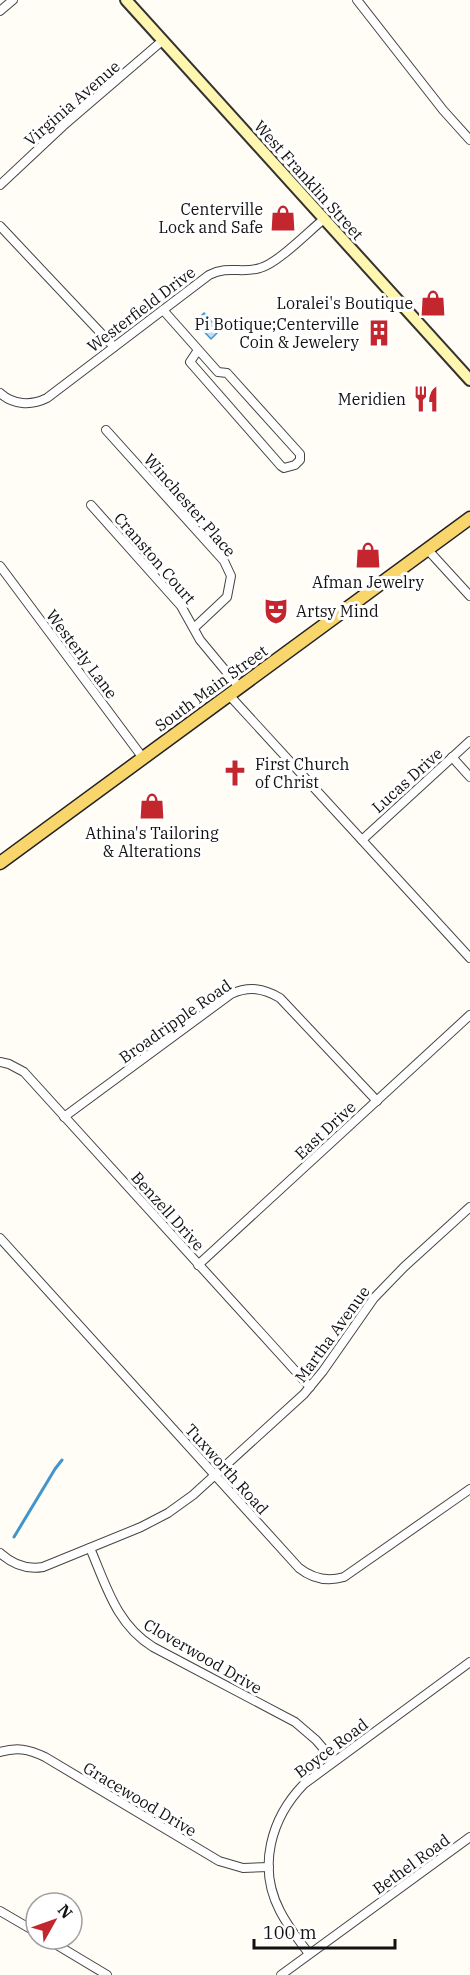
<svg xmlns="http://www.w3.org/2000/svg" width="470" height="1975" font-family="'IBM Plex Serif',serif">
  <rect width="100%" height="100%" fill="#fffdf5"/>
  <!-- water -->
  <polygon fill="#b9e0f7" stroke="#3f96cf" stroke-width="1.5" points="204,313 220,330 211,339 195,322"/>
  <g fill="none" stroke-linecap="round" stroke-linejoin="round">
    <!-- stream -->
    <polyline stroke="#3f96cf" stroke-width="3" points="14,1537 55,1469 62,1460"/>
    <!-- street casing -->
    <g stroke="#444" stroke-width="10">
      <g id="street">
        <polyline points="357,0 443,110 470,140"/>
        <polyline points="0,11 13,0"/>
        <polyline points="0,185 63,126 162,41"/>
        <polyline points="0,226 114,347"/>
        <polyline points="163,310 218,372 227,373 300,454 300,460 295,465 284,468 281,466 190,362 198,350"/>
        <path d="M 0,393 C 13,405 31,406 47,398 L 209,275 C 229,265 241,274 260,268 C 277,264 309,231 324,219"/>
        <polyline points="106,430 224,561 231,576 227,597 194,628"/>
        <polyline points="91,505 181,606 200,640 239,687"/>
        <polyline points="427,549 470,596"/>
        <polyline points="0,566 143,758"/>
        <polyline points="229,695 470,958"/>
        <polyline points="452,757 470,777"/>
        <polyline points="362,840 470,741"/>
        <polyline points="0,1062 9,1064 24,1072 310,1387"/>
        <path d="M 64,1117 L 231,994 C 249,986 263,988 280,998 L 377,1101"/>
        <path d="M 0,1238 L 299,1568 C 313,1579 327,1582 344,1577 L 470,1489"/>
        <polyline points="198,1265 470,1015"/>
        <path d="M 90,1548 C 106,1585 116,1624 153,1647 L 295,1722 L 316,1740 L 334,1761"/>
        <path d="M 0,1553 C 12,1564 26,1570 43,1567 L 141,1527 L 168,1513 L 193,1495 L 304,1394 L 323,1371 L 374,1298 L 404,1267 L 470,1207"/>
        <path d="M 0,1752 C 17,1747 28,1749 45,1757 L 219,1861 L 243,1868 L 269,1867"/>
        <polyline points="0,1911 36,1932"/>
        <polyline points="47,1939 107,1975"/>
        <path d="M 309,1954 C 299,1940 288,1927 280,1911 C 257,1867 271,1818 304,1784 L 470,1662"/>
        <polyline points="281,1975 470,1837"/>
      </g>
    </g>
    <!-- secondary casing -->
    <g stroke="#333" stroke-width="14">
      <polyline id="secondary" points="126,0 470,380"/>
    </g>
    <!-- primary casing -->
    <g stroke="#222" stroke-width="15">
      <polyline id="primary" points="0,863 470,518"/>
    </g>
    <!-- street -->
    <use href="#street" stroke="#fff" stroke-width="8"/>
    <!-- secondary -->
    <use href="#secondary" stroke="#fff6b0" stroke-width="10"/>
    <!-- primary -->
    <use href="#primary" stroke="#f9d66b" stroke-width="12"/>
  </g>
  <!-- icons -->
  <defs>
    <g id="shop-bare" transform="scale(2.07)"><path d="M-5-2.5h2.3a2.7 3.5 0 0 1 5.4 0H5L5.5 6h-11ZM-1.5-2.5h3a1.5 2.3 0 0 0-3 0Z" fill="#c4262e" stroke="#fff" stroke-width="2.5" paint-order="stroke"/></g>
    <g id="building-bare" transform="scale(2.07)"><path d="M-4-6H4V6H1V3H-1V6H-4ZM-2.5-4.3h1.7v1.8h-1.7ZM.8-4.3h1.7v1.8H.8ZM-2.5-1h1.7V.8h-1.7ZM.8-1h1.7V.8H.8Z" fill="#c4262e" stroke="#fff" stroke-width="2.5" paint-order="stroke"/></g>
    <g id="restaurant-bare" transform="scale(2.07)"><path d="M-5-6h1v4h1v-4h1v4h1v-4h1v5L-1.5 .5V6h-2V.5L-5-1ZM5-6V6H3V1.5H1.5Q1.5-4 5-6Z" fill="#c4262e" stroke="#fff" stroke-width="2.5" paint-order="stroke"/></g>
    <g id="theatre-bare" transform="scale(2.07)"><path d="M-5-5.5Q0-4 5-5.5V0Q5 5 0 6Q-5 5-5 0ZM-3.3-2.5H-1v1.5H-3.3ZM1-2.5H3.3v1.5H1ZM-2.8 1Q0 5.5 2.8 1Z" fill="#c4262e" stroke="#fff" stroke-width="2.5" paint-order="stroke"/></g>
    <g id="church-bare" transform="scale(2.07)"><path d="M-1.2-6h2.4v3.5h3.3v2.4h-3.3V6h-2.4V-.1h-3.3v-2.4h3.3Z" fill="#c4262e" stroke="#fff" stroke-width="2.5" paint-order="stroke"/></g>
  </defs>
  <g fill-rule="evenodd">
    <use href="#shop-bare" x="283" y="218"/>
    <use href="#shop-bare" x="433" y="303"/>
    <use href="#building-bare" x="379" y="333"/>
    <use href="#restaurant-bare" x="426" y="399"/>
    <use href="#shop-bare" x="368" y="555"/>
    <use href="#theatre-bare" x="276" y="611"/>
    <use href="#church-bare" x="235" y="773"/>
    <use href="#shop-bare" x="152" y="806"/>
  </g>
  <g text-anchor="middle" stroke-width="6" stroke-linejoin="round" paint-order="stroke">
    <!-- street labels -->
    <g font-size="16" fill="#111" stroke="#fff">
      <text transform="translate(72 103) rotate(-41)" y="6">Virginia Avenue</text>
      <text transform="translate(309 180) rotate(48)" y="6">West Franklin Street</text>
      <text transform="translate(141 309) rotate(-37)" y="6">Westerfield Drive</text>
      <text transform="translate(190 505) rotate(49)" y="6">Winchester Place</text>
      <text transform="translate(155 558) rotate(49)" y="6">Cranston Court</text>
      <text transform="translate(82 654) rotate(53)" y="6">Westerly Lane</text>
      <text transform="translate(211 688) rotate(-36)" y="6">South Main Street</text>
      <text transform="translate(407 780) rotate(-42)" y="6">Lucas Drive</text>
      <text transform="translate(175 1021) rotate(-35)" y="6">Broadripple Road</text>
      <text transform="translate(325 1130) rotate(-43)" y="6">East Drive</text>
      <text transform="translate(168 1211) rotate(48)" y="6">Benzell Drive</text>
      <text transform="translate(332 1334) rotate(-54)" y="6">Martha Avenue</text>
      <text transform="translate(227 1469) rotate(48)" y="6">Tuxworth Road</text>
      <text transform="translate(203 1656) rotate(30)" y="6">Cloverwood Drive</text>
      <text transform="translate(331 1748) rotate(-37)" y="6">Boyce Road</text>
      <text transform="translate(140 1799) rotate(31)" y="6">Gracewood Drive</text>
      <text transform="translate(411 1864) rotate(-36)" y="6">Bethel Road</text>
    </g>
    <!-- poi labels -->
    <g font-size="16" fill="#111" stroke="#fff" text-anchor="end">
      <text x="263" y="215">Centerville<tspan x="263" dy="18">Lock and Safe</tspan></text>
      <text x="413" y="309">Loralei's Boutique</text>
      <text x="359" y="330">Pi Botique;Centerville<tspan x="359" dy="18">Coin &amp; Jewelery</tspan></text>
      <text x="406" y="405">Meridien</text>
      <text x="368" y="588" text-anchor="middle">Afman Jewelry</text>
      <text x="296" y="617" text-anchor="start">Artsy Mind</text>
      <text x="255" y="770" text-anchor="start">First Church<tspan x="255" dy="18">of Christ</tspan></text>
      <text x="152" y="839" text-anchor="middle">Athina's Tailoring<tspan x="152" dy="18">&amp; Alterations</tspan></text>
    </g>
  </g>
  <!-- north arrow -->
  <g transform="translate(54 1921) rotate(50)"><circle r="28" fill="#ffffff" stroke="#a0a0a0" stroke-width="1.5"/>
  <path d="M0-4.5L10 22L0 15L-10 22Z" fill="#c4262e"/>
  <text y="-9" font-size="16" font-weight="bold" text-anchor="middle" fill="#111111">N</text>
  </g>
  <!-- scale -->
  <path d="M254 1939v9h141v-9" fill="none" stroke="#111111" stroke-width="3"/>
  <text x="263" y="1939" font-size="18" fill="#111111" stroke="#ffffff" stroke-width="4.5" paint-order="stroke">100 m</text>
</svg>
